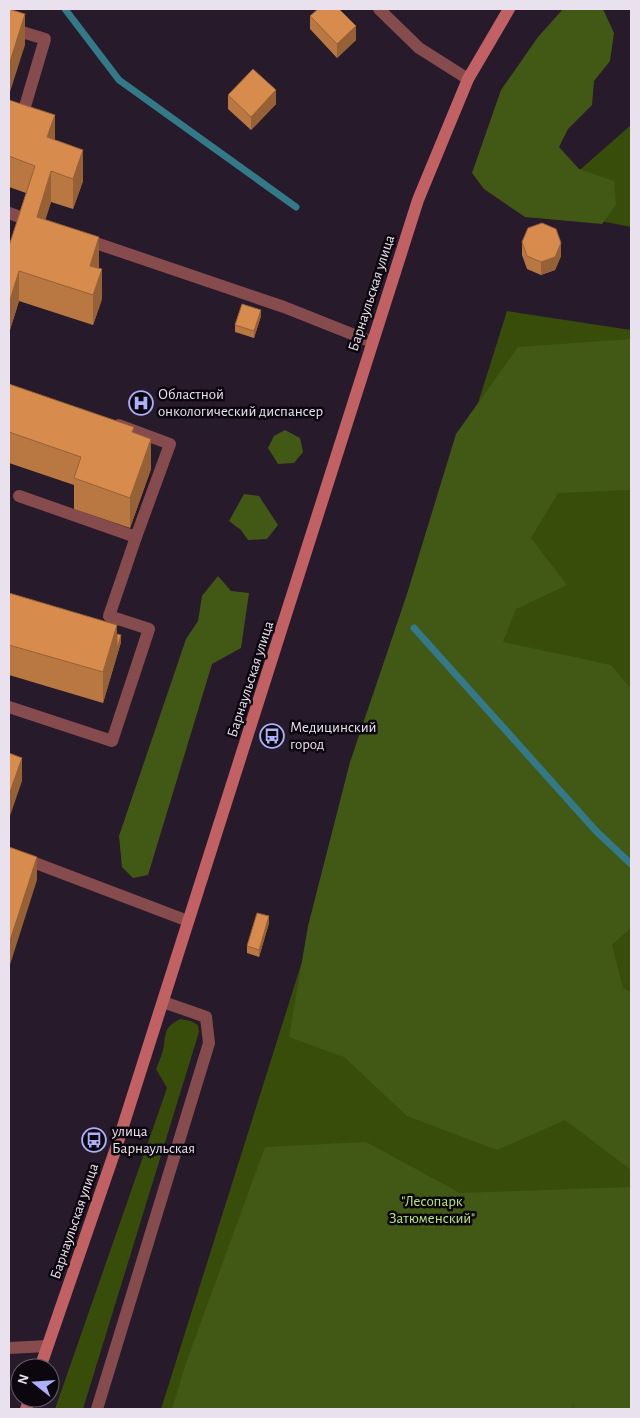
<svg xmlns="http://www.w3.org/2000/svg" width="640" height="1418" font-family="'Alegreya Sans',sans-serif">
  <rect width="100%" height="100%" fill="#261a2b"/>
  <!-- green -->
  <g fill="#374d09">
    <polygon points="631,125 631,227 555,212 566,182"/>
    <polygon points="507,311 631,330 631,1409 161,1409"/>
    <path d="M 180,1019 L 191,1021 L 198,1025 L 199,1032 L 83,1409 L 55,1409 L 167,1088 L 156,1069 C 159,1061 163,1053 164,1045 C 166,1029 166,1027 180,1019 Z"/>
  </g>
  <!-- forest -->
  <g fill="#425915">
    <polygon points="563,9 603,9 614,33 610,61 594,81 592,105 568,129 559,147 579,169 614,181 616,205 602,224 525,217 484,189 472,173 501,90 538,37"/>
    <polygon points="631,339 631,490 558,493 531,538 567,585 516,609 503,642 611,665 631,689 631,928 612,945 623,988 631,992 631,1170 565,1120 497,1150 407,1116 344,1057 289,1037 308,926 350,762 407,594 456,434 518,347"/>
    <polygon points="285,430 300,438 303,452 294,463 278,464 268,448 274,436"/>
    <polygon points="244,494 259,496 278,525 267,539 248,540 241,530 229,521"/>
    <polygon points="218,576 231,591 249,593 241,648 212,664 148,875 133,878 122,867 119,836 186,639 198,621 202,596"/>
    <polygon points="366,1142 460,1193 631,1187 631,1409 573,1409 574,1400 572,1409 172,1409 186,1363 265,1147"/>
  </g>
  <g fill="none" stroke-linecap="round" stroke-linejoin="round">
    <!-- stream -->
    <g stroke="#337987" stroke-width="7">
      <polyline points="65,9 119,80 296,207"/>
      <polyline points="414,628 596,831 631,864"/>
    </g>
    <!-- lane -->
    <g stroke="#864b4c" stroke-width="12">
      <polyline points="9,28 45,39 21,120"/>
      <polyline points="9,213 28,220"/>
      <polyline points="84,239 284,307 372,342"/>
      <polyline points="19,496 136,537 170,444 119,425"/>
      <polyline points="9,707 112,741 149,629 109,616 136,537"/>
      <polyline points="9,853 188,921"/>
      <polyline points="9,1348 47,1346"/>
      <polyline points="97,1409 209,1043 206,1017 163,1002"/>
    </g>
    <!-- street -->
    <polyline stroke="#864b4c" stroke-width="12" points="379,9 419,48 468,79"/>
    <!-- secondary -->
    <g stroke="#c16164" stroke-width="12">
      <polyline points="40,1368 117,1145 418,200 468,79 509,9"/>
      <polyline points="26,1409 30,1398"/>
    </g>
  </g>
  <!-- wall -->
  <g fill="#b97842">
    <polygon points="310,16 356,40 337,58 310,29"/>
    <polygon points="228,95 276,104 251,130 228,109"/>
    <polygon points="9,100 55,140 83,181 73,209 51,202 45,220 99,267 102,299 93,325 19,301 9,333 9,246 26,193 9,187"/>
    <polygon points="522,242 561,256 555,270 541,275 527,269 522,255"/>
    <polygon points="261,316 254,338 235,332 235,325"/>
    <polygon points="9,384 134,433 151,469 130,528 74,509 74,485 9,463"/>
    <polygon points="9,593 117,634 121,642 103,703 9,675"/>
    <polygon points="269,923 259,957 247,953 247,946"/>
  </g>
  <!-- shaded-wall -->
  <g fill="#966136">
    <polygon points="25,14 25,45 9,95 9,65"/>
    <polygon points="356,26 356,40 337,58 337,44"/>
    <polygon points="276,90 276,104 251,130 251,117"/>
    <polygon points="55,115 55,146 47,137"/>
    <polygon points="83,150 83,181 73,209 73,179"/>
    <polygon points="51,171 51,202 37,247 37,217"/>
    <polygon points="99,237 99,267 90,296 90,266"/>
    <polygon points="561,243 561,256 555,270 541,275 541,262"/>
    <polygon points="102,269 102,299 93,325 93,295"/>
    <polygon points="19,271 19,301 9,333 9,303"/>
    <polygon points="261,310 261,316 254,338 254,331"/>
    <polygon points="151,439 151,469 130,528 130,498"/>
    <polygon points="117,625 117,649 121,635 121,642 103,703 103,672"/>
    <polygon points="22,758 22,781 9,819 9,795"/>
    <polygon points="37,857 37,880 9,968 9,944"/>
    <polygon points="269,916 269,923 259,957 259,950"/>
  </g>
  <!-- building -->
  <g fill="#d78b4d" stroke="#966136">
    <polygon points="9,9 25,14 9,65"/>
    <polygon points="318,9 339,9 356,26 337,44 310,16"/>
    <polygon points="253,69 276,90 251,117 228,95"/>
    <polygon points="9,100 55,115 47,137 83,150 73,179 51,171 37,217 99,237 90,266 102,269 93,295 19,271 9,303 9,246 35,166 9,156"/>
    <polygon points="542,223 556,229 561,243 555,257 541,262 527,256 522,242 528,228"/>
    <polygon points="242,304 261,310 254,331 235,325"/>
    <polygon points="9,384 134,427 132,432 151,439 130,498 74,478 81,457 9,432"/>
    <polygon points="9,593 117,625 103,672 9,645"/>
    <polygon points="117,634 121,635 117,649"/>
    <polygon points="9,753 22,758 9,795"/>
    <polygon points="9,847 37,857 9,944"/>
    <polygon points="257,913 269,916 259,950 247,946"/>
  </g>
  <!-- icons -->
  <defs>
    <g id="hospital-ring" transform="scale(1.25)"><circle r="9.5" fill="#0c070e" stroke="#adaffb" stroke-width="1.5"/><path d="M-5-5h3v3.5h4V-5h3V5h-3V1.5h-4V5h-3Z" fill="#adaffb"/></g>
    <g id="bus-ring" transform="scale(1.25)"><circle r="9.5" fill="#0c070e" stroke="#adaffb" stroke-width="1.5"/><path d="M-5-6H5V4H4V6H2V4H-2V6H-4V4H-5ZM-3.5-4V0h7V-4ZM-3.5 1.2v1.5H-2V1.2ZM2 1.2v1.5H3.5V1.2Z" fill="#adaffb"/></g>
  </defs>
  <g fill-rule="evenodd">
    <use href="#hospital-ring" x="141" y="403"/>
    <use href="#bus-ring" x="272" y="736"/>
    <use href="#bus-ring" x="94" y="1140"/>
  </g>
  <g text-anchor="middle" stroke-width="5" stroke-linejoin="round" paint-order="stroke">
    <!-- street labels -->
    <g font-size="15" fill="#e9e1ed" stroke="#0c070e">
      <text transform="translate(371 293) rotate(-72)" y="5">Барнаульская улица</text>
      <text transform="translate(250 679) rotate(-72)" y="5">Барнаульская улица</text>
      <text transform="translate(74 1221) rotate(-71)" y="5">Барнаульская улица</text>
    </g>
    <!-- poi labels -->
    <g font-size="15" fill="#e9e1ed" stroke="#0c070e" text-anchor="start">
      <text x="158" y="399">Областной<tspan x="158" dy="17">онкологический диспансер</tspan></text>
      <text x="290" y="732">Медицинский<tspan x="290" dy="17">город</tspan></text>
      <text x="112" y="1136">улица<tspan x="112" dy="17">Барнаульская</tspan></text>
    </g>
    <!-- park labels -->
    <g font-size="15" fill="#b9e673" stroke="#0c070e">
      <text x="432" y="1206">"Лесопарк<tspan x="432" dy="17">Затюменский"</tspan></text>
    </g>
  </g>
  <!-- border -->
  <rect width="640" height="1418" fill="none" stroke="#e9e1ed" stroke-width="20"/>
  <!-- north arrow -->
  <g transform="translate(35 1383) rotate(287)"><circle r="24" fill="#0c070e" stroke="#645e67"/>
  <path d="M0-4L9 19L0 12L-9 19Z" fill="#adaffb"/>
  <text y="-8" font-size="14" font-weight="bold" text-anchor="middle" fill="#e9e1ed">N</text>
  </g>
</svg>
